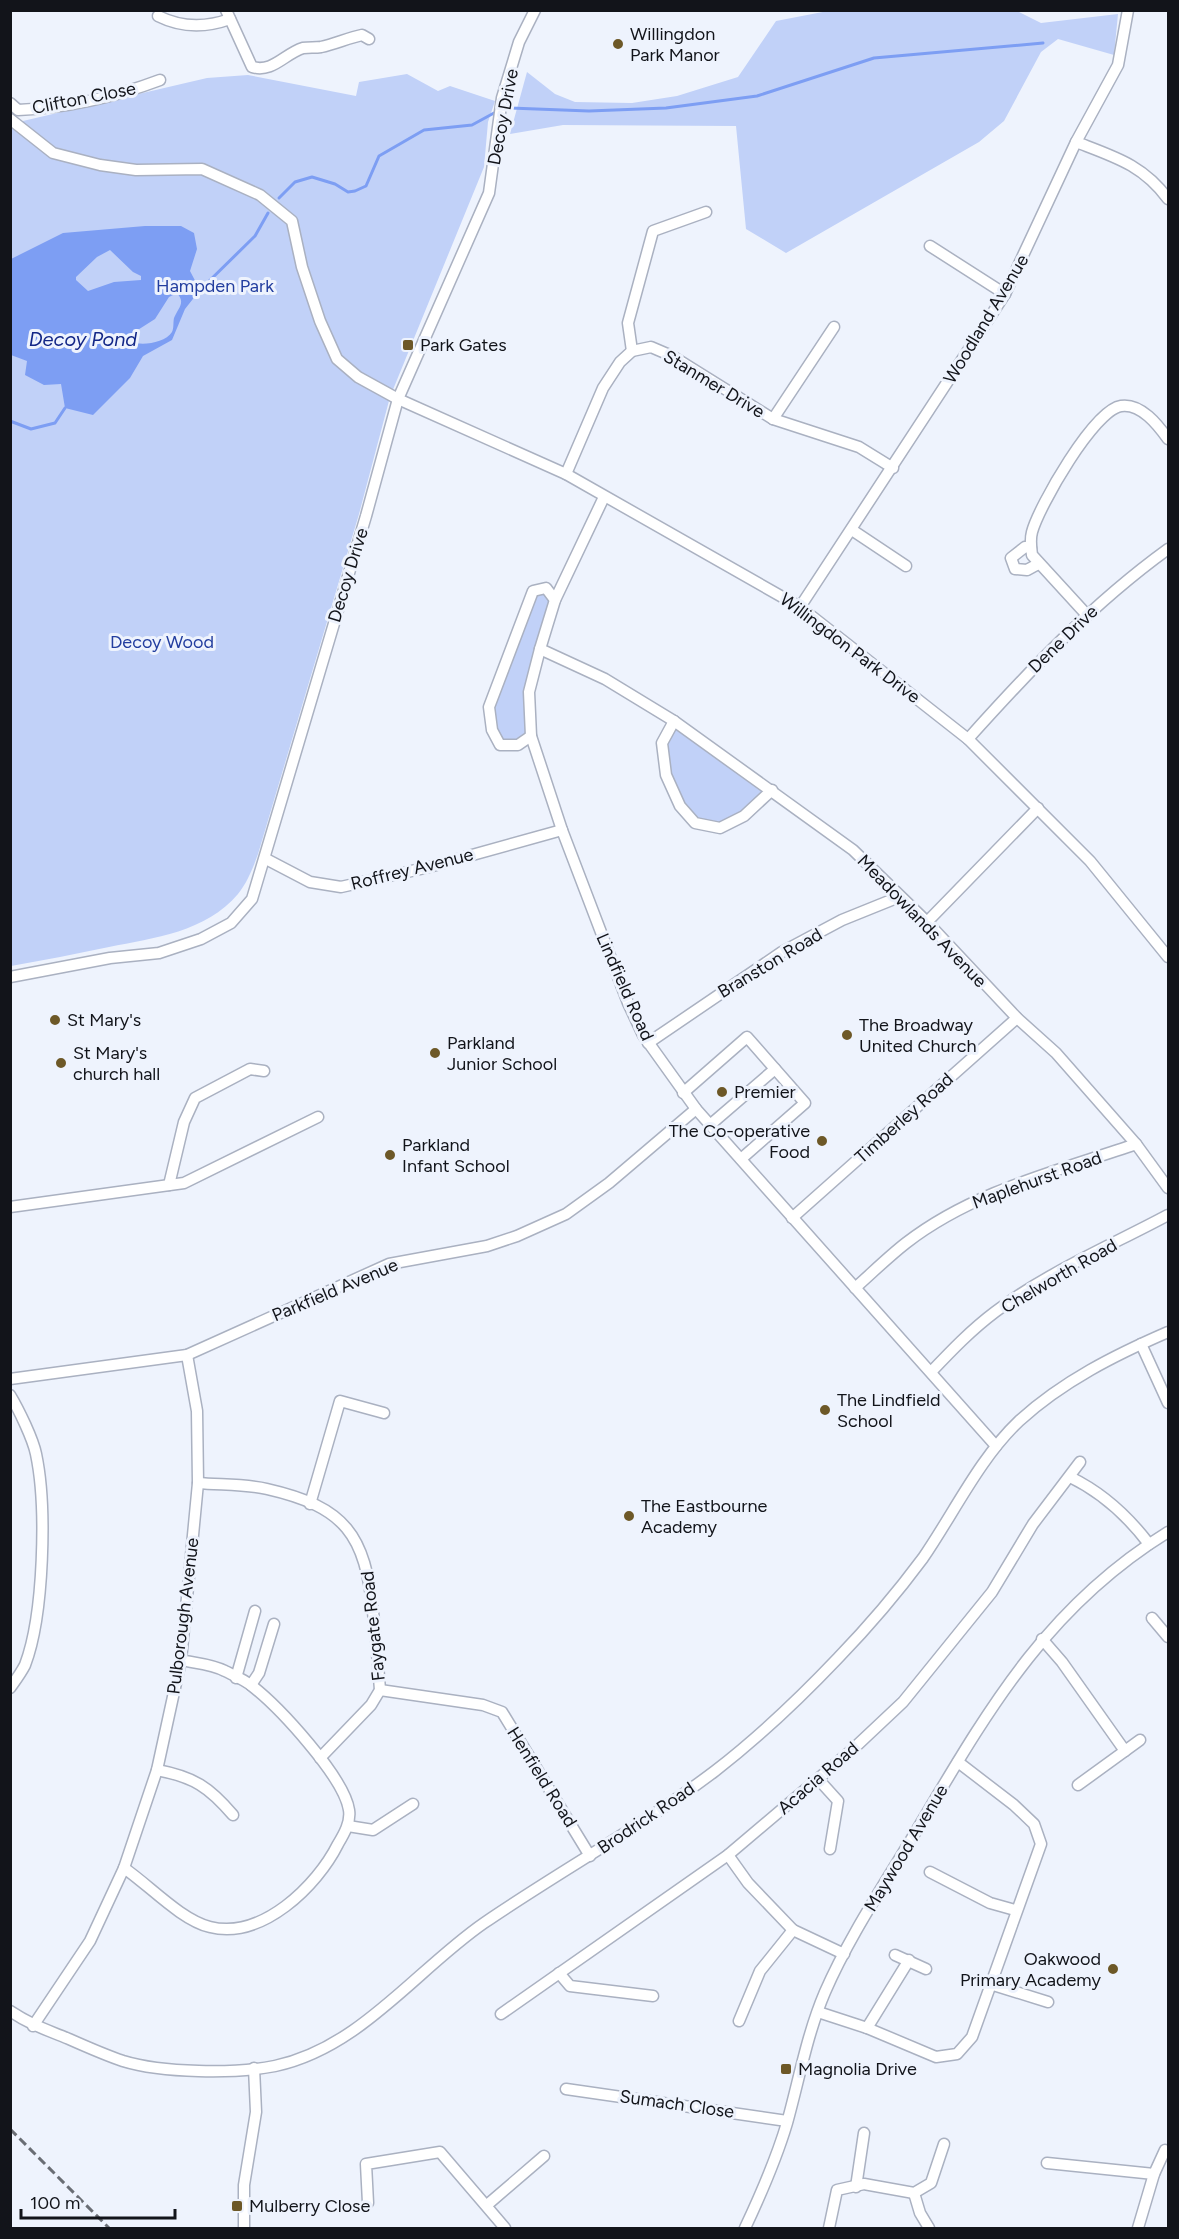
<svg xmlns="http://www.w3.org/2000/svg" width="1179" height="2239" font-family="Figtree,sans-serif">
  <rect width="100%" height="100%" fill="#eef3fd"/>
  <!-- green -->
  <g fill="#c1d1f8">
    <polygon points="833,10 1017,11 1041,23 1118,14 1114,55 1058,39 1041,52 1004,121 979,142 786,253 746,229 736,126 563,125 510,134 527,72 555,94 575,102 632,103 677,96 738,77 776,21"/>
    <path d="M 407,74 L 438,91 L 450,86 L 495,101 L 488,122 L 484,167 L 390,397 L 359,514 L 258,854 C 253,868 247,883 238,894 C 206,932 154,938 109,947 C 76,954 44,960 11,966 L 10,124 L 207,78 L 248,75 L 356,96 L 359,82 Z"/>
    <polygon points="546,588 555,600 529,692 531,736 500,745 489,707 533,591"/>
    <polygon points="674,721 772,790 720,828 695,823 680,806 662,743"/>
  </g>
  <!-- water -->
  <path fill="#7d9ef3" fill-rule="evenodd" d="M 145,226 L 181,226 L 194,233 L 197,249 L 190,271 L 200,290 L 185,309 L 172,340 L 143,356 L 130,378 L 93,415 L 65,408 L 61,384 L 44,385 L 25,375 L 27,361 L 11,355 L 11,259 L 63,233 ZM 110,250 L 133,272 L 141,276 L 141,280 L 114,282 L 88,291 L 76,280 L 76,277 L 97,257 ZM 177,293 C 186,303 178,308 174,318 C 173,323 174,328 172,332 C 165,343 142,346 132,342 L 133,333 L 155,319 L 169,297 Z"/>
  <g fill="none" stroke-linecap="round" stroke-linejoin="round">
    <!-- stream -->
    <g stroke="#7d9ef3" stroke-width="3">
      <polyline points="510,108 589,111 666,108 757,96 874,58 1043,43"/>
      <polyline points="279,198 295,182 312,177 335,184 348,192 355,191 366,186 379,156 424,130 472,125 494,113"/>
      <polyline points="200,290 255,236 268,213"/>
      <polyline points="10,421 31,429 55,423 65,408"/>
    </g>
    <!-- minor casing -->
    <g stroke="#aab1c1" stroke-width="13">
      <g id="minor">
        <path d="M 226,10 L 252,67 C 273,73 284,54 303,48 C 309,47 315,48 321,47 C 335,44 348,38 362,35 L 369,39"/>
        <path d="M 158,16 C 182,28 205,28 230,19"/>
        <path d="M 10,103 L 18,110 C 67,108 115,97 160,80"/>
        <polyline points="10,119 53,153 100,165 136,170 202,169 260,195 292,221 302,267 320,321 337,359 358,377 398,399 566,474 800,607 968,739 1090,861 1168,957"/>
        <path d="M 1076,142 C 1115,157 1143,165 1168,199"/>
        <polyline points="930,246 1005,294"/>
        <polyline points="632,351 628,323 653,231 706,212"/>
        <polyline points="773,419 834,327"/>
        <polyline points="566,474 603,388 620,362 632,351 651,347 672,356 773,419 859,447 893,468"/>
        <polyline points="604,497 555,600 540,649 529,692 531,736 562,830 628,1003 643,1035 696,1109 996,1446"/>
        <polyline points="852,530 906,566"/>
        <polyline points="1031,548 1025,547 1011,558 1015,569 1027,570 1038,564"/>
        <polyline points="800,607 1005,294 1076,142 1118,65 1128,10"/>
        <path d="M 1086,614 L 1032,555 C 1031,548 1030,539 1032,532 C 1039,506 1094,410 1121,406 C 1141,403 1158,425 1168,439"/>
        <polyline points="540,649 605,679 674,721 853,850 927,922 1017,1018 1056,1053 1136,1144 1168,1188"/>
        <polyline points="674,721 662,743 666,775 680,806 695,823 720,828 744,816 772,790"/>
        <polyline points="531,736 518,745 500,745 492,730 489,707 533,591 546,588 555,600"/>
        <path d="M 968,739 C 1030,670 1092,604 1168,549"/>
        <polyline points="266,859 310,882 341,887 429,867 562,830"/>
        <polyline points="927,922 1038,808"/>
        <polyline points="10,977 110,958 159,953 201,939 231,923 252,899 366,516 398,399 489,193 502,98 519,42 535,10"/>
        <polyline points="648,1043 782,952 842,920 899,897"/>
        <polyline points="683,1093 747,1037 805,1103 741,1159"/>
        <polyline points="710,1125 775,1069"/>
        <polyline points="169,1185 184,1122 195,1098 250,1069 264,1071"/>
        <polyline points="10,1207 184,1183 318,1117"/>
        <polyline points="792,1218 1017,1018"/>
        <path d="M 855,1288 C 872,1273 888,1257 906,1243 C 973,1191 1058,1171 1136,1144"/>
        <polyline points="1141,1344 1168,1403"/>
        <path d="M 931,1372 C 951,1351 971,1330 995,1312 C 1048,1272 1110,1246 1168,1215"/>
        <polyline points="10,1379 187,1355 389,1264 487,1246 517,1236 566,1214 609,1183 696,1109"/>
        <path d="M 10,1395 C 19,1410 33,1439 36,1454 C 47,1506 44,1615 25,1665 C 21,1673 15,1681 10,1688"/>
        <path d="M 1070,1477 C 1103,1493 1127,1515 1149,1544"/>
        <path d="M 198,1483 C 221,1485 246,1484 267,1489 C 346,1507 365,1535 373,1612 C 376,1638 378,1664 380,1690 L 371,1705 L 320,1758"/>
        <polyline points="310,1504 340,1401 384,1413"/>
        <polyline points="1152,1618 1168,1637"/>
        <polyline points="1042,1639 1062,1662 1125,1751"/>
        <polyline points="236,1678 255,1611"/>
        <polyline points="251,1685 259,1673 274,1624"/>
        <polyline points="380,1690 483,1705 502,1712 590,1856"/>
        <path d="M 157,1770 C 194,1777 209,1787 233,1815"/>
        <polyline points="818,1779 838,1801 830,1849"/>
        <polyline points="1078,1785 1140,1740"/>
        <polyline points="348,1826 373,1830 413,1804"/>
        <polyline points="728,1855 748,1883 793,1930 844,1954"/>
        <path d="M 124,1868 C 149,1885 181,1920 210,1927 C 262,1940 317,1886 338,1844 C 344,1834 351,1822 349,1810 C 344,1777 279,1707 252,1686 C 245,1680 233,1675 225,1671 C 212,1664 194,1663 181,1660"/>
        <polyline points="930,1872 990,1903 1015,1910"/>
        <polyline points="895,1955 926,1969"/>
        <polyline points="559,1973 570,1986 653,1996"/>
        <polyline points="990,1984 1048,2002"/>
        <path d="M 10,2011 C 33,2026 45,2029 69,2039 C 87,2047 105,2055 123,2061 C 162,2073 235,2074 275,2066 C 360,2048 416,1970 484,1923 C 560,1871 641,1827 715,1771 C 759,1737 800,1698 838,1658 C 868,1627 897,1593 923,1558 C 954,1513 979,1459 1019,1421 C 1063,1381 1115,1355 1168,1332"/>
        <polyline points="818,2012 867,2028 936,2057 957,2054 972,2037 1041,1844 1034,1824 1014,1805 958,1762"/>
        <polyline points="501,2014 728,1855 852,1750 903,1702 992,1592 1033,1524 1080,1462"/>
        <polyline points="739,2021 760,1971 793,1930"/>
        <polyline points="33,2026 90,1941 124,1868 157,1770 181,1660 198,1483 197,1411 187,1355"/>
        <polyline points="867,2028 909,1960"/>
        <polyline points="566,2089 787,2121"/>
        <polyline points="1047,2163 1154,2174"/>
        <polyline points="856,2187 864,2133"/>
        <polyline points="914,2193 920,2213 929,2228"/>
        <polyline points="368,2203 366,2164 440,2152 505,2228"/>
        <polyline points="487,2205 544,2156"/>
        <polyline points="244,2228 244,2185 256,2112 254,2068"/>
        <path d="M 745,2228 C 761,2194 776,2160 787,2123 C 799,2080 807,2034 825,1992 C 848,1939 882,1888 912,1838 C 985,1716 1043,1609 1168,1532"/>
        <polyline points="829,2228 837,2190 864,2184 914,2193 931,2183 944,2144"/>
        <polyline points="1138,2228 1154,2174 1165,2150"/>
      </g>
    </g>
    <!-- minor -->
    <use href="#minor" stroke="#fff" stroke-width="10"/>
    <!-- rail -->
    <polyline stroke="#6a6e75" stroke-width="3" stroke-dasharray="9 4.5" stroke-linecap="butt" points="10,2129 109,2228"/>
  </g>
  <!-- markers -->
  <g fill="#6d5827" stroke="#eef3fd" stroke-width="2">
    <circle cx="618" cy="44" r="6"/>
    <rect x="402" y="339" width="12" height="12" rx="3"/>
    <circle cx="55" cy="1020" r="6"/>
    <circle cx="847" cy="1035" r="6"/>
    <circle cx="435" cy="1053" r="6"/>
    <circle cx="61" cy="1063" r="6"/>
    <circle cx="722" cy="1092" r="6"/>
    <circle cx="822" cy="1141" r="6"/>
    <circle cx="390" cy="1155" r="6"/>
    <circle cx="825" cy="1410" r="6"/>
    <circle cx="629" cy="1516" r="6"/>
    <circle cx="1113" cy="1969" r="6"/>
    <rect x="780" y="2063" width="12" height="12" rx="3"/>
    <rect x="231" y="2200" width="12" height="12" rx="3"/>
  </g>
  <g text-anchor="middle" stroke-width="6" stroke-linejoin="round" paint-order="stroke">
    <!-- poi labels -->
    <g font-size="18" fill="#12141a" stroke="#eef3fd" text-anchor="start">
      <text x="630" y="40">Willingdon<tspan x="630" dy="21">Park Manor</tspan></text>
      <text x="420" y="351">Park Gates</text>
      <text x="67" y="1026">St Mary's</text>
      <text x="859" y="1031">The Broadway<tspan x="859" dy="21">United Church</tspan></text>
      <text x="447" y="1049">Parkland<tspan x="447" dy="21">Junior School</tspan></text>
      <text x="73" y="1059">St Mary's<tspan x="73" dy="21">church hall</tspan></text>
      <text x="734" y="1098">Premier</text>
      <text x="810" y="1137" text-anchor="end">The Co-operative<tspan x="810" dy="21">Food</tspan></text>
      <text x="402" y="1151">Parkland<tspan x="402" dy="21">Infant School</tspan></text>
      <text x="837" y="1406">The Lindfield<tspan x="837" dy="21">School</tspan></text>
      <text x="641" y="1512">The Eastbourne<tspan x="641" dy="21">Academy</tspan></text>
      <text x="1101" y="1965" text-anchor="end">Oakwood<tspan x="1101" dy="21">Primary Academy</tspan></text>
      <text x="798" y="2075">Magnolia Drive</text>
      <text x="249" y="2212">Mulberry Close</text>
    </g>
    <!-- street labels -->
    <g font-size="18" fill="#12141a" stroke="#eef3fd">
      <text transform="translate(84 98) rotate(-11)" y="6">Clifton Close</text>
      <text transform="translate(503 117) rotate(-79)" y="6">Decoy Drive</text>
      <text transform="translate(986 319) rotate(-59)" y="6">Woodland Avenue</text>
      <text transform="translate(714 384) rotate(31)" y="6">Stanmer Drive</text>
      <text transform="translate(348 575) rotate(-73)" y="6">Decoy Drive</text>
      <text transform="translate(1063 639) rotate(-44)" y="6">Dene Drive</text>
      <text transform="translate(850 648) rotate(37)" y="6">Willingdon Park Drive</text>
      <text transform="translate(412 869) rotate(-14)" y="6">Roffrey Avenue</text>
      <text transform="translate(922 921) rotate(46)" y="6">Meadowlands Avenue</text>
      <text transform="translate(770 963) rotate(-31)" y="6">Branston Road</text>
      <text transform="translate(625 987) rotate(66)" y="6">Lindfield Road</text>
      <text transform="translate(904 1118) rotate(-42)" y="6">Timberley Road</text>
      <text transform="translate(1037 1180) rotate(-20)" y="6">Maplehurst Road</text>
      <text transform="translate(1059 1276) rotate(-30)" y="6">Chelworth Road</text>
      <text transform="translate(335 1290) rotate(-23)" y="6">Parkfield Avenue</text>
      <text transform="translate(183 1616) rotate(-83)" y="6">Pulborough Avenue</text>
      <text transform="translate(373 1626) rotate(-96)" y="6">Faygate Road</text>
      <text transform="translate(542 1777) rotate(58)" y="6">Henfield Road</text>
      <text transform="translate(818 1778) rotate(-41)" y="6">Acacia Road</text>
      <text transform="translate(646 1818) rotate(-34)" y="6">Brodrick Road</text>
      <text transform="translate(906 1848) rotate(-59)" y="6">Maywood Avenue</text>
      <text transform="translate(677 2104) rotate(8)" y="6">Sumach Close</text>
    </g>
    <!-- park labels -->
    <g font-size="18" fill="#233e9f" stroke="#eef3fd">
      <text x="215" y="292">Hampden Park</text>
      <text x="162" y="648">Decoy Wood</text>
    </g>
    <!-- water labels -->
    <g font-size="20" font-style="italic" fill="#132787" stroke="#eef3fd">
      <text x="83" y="346">Decoy Pond</text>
    </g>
  </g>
  <!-- border -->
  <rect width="1179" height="2239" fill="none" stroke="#12141a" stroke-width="24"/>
  <!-- scale -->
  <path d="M21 2209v9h154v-9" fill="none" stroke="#12141a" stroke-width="3"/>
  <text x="30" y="2209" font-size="18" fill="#12141a" stroke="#eef3fd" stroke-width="4.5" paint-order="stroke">100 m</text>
</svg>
